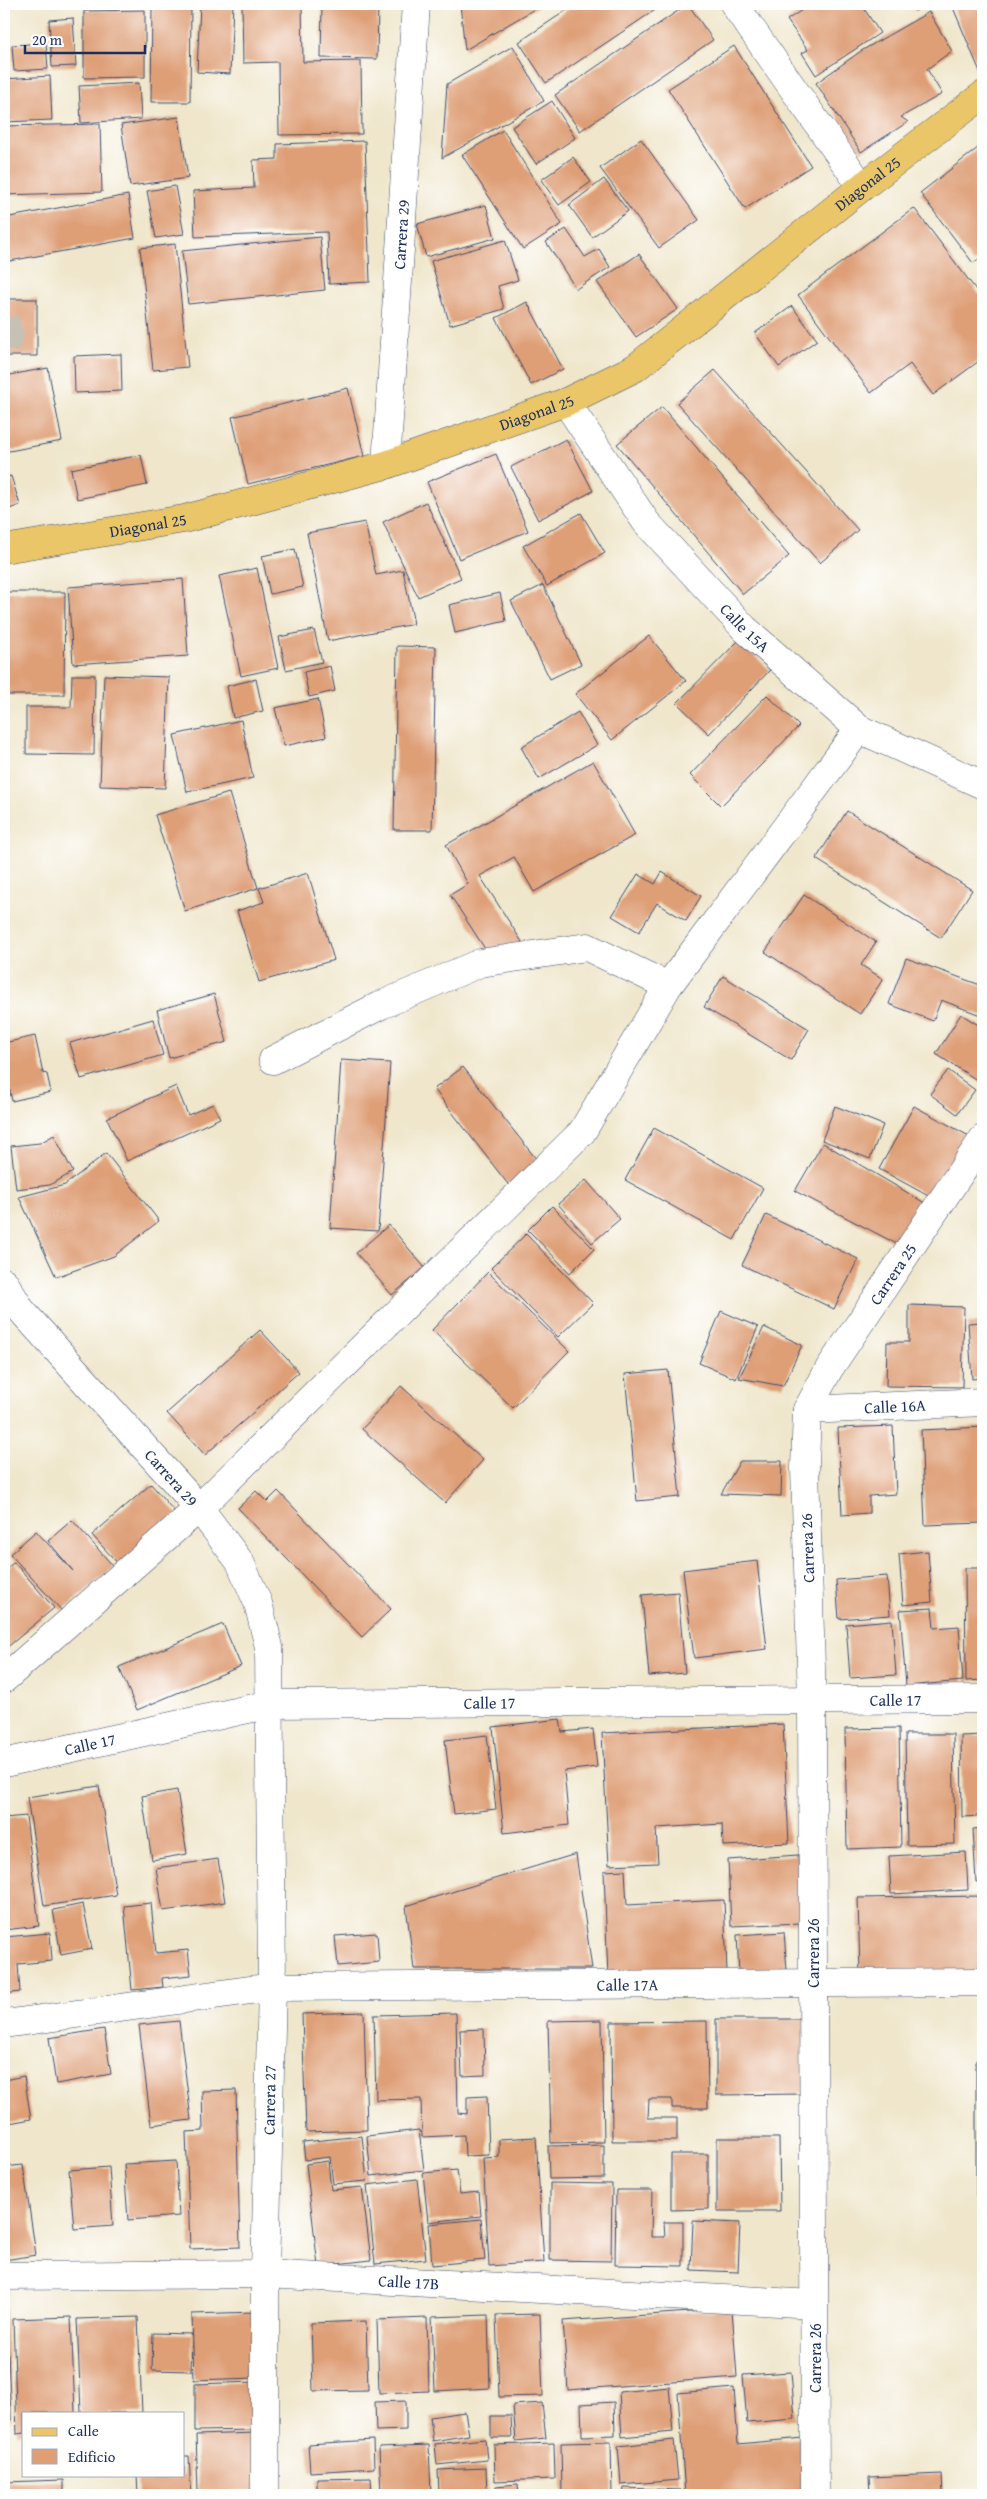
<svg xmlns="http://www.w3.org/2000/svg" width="987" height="2499" font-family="'Gentium Book Plus',serif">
  <rect width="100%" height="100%" fill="#fff"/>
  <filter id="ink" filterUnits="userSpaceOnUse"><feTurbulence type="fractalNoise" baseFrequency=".02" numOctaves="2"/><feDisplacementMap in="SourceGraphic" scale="10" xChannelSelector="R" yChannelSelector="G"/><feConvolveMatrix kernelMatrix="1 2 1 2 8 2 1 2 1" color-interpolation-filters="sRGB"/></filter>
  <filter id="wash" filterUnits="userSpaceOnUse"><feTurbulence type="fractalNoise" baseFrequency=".0096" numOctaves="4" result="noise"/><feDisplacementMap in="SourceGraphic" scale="20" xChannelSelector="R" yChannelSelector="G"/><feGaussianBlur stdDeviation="1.12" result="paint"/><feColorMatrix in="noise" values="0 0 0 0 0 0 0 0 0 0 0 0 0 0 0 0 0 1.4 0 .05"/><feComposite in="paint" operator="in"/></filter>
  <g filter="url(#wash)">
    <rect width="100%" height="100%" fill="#efe6cb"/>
    <g id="blocks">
      <!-- building -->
      <g fill="#de9f77">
        <polygon points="152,4 191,4 190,102 151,102"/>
        <polygon points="200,4 233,4 230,74 197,72"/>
        <polygon points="242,4 302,4 303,62 361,61 362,134 279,135 278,62 243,63"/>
        <polygon points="322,4 378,4 377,59 321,58"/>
        <polygon points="460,4 543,4 465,50"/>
        <polygon points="576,4 664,4 546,83 519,42"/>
        <polygon points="688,4 713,40 580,131 555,95"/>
        <polygon points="811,4 861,4 880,33 816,75 802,53 808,50 787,20"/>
        <polygon points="912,4 926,4 915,11"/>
        <polygon points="962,4 983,4 983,71 981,74 954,10"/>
        <polygon points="145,10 145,77 84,78 84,11"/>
        <polygon points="929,12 952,51 927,69 942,94 901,117 908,122 861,152 816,83 861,51"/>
        <polygon points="73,18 76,66 52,67 49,20"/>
        <polygon points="46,43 48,69 14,71 12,45"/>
        <polygon points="513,46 544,101 442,158 447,84"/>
        <polygon points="734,46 811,166 745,209 668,89"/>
        <polygon points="50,76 52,120 4,122 4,79"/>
        <polygon points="139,83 141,119 81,123 79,86"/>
        <polygon points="552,101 575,138 536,164 512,127"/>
        <polygon points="179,117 188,178 130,186 121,125"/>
        <polygon points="100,124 102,192 4,195 4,126"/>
        <polygon points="503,130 562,224 523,249 462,155"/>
        <polygon points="641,139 699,220 659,248 600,168"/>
        <polygon points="365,141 370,282 329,284 327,232 195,237 193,191 254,188 253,160 277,159 277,144"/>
        <polygon points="983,144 983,256 973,263 920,193"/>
        <polygon points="573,157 591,182 559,205 541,180"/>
        <polygon points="604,179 628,211 592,237 569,205"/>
        <polygon points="175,186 184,234 156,238 147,191"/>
        <polygon points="128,195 135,238 4,262 4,218"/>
        <polygon points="486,205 495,238 426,257 417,224"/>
        <polygon points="914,208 983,299 983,358 933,395 910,364 871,393 798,295"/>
        <polygon points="566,229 585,257 599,249 610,267 576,289 546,242"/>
        <polygon points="320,237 325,290 188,304 182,251"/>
        <polygon points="505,240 518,280 498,286 504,309 450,325 431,261"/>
        <polygon points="175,244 188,367 153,370 140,248"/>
        <polygon points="639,254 678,309 636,337 597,282"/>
        <rect x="4" y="299" width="33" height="57"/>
        <polygon points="527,302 563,369 531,385 496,318"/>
        <polygon points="792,306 817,340 779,367 755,333"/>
        <polygon points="121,354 122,391 75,393 74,356"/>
        <polygon points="48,368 62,441 4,452 4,376"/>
        <polygon points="715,370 858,530 820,563 677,403"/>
        <polygon points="348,388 364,456 248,484 232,417"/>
        <polygon points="662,407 789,556 743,594 617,444"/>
        <polygon points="566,439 593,491 538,520 511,467"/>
        <polygon points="496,454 528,531 459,559 427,482"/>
        <polygon points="141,455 147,485 77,499 71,469"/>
        <polygon points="11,476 20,505 4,511 4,478"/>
        <polygon points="426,502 461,578 418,597 383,522"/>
        <polygon points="581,513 605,553 547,586 523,546"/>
        <polygon points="365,522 376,575 403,570 414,624 328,641 307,533"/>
        <polygon points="295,549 303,587 270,594 262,556"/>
        <polygon points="257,568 278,668 241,676 219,576"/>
        <polygon points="183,579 188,656 73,664 68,587"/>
        <polygon points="543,585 581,664 550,679 511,601"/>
        <polygon points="4,592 65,592 64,695 4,695"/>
        <polygon points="500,593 506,621 455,633 449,605"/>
        <polygon points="314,630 322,662 286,670 279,637"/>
        <polygon points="649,636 686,681 612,740 575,694"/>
        <polygon points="738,641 770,670 709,734 677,703"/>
        <polygon points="397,646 436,647 432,830 394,830"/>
        <polygon points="330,666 335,691 309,697 304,672"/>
        <polygon points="72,675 95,675 94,755 26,754 26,707 71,707"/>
        <polygon points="104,675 169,677 165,788 100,786"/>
        <polygon points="256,679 263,711 233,718 227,686"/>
        <polygon points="767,695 799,726 721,806 690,775"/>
        <polygon points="318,699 326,737 284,746 275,708"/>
        <polygon points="578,712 597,745 539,779 521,747"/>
        <polygon points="241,720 253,778 187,792 174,735"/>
        <polygon points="593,761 635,835 534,892 514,857 480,876 522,942 493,961 450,895 468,884 446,845"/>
        <polygon points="229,793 258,888 185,911 155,815"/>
        <polygon points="847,811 972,890 941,938 816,859"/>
        <polygon points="662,872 701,896 686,921 657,903 639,932 612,916 638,874 655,884"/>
        <polygon points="308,873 334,960 259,982 237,911 264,902 259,888"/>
        <polygon points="804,895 876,942 861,965 883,979 860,1014 765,952"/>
        <polygon points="906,958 983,986 983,1016 941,1000 933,1021 889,1004"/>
        <polygon points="723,976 809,1029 791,1060 704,1007"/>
        <polygon points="214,994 227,1042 169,1058 157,1010"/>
        <polygon points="961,1014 983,1028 983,1084 936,1054"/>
        <polygon points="153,1019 163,1055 81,1079 70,1043"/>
        <polygon points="35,1036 43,1073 47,1074 51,1092 12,1101 4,1064 4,1043"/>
        <polygon points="341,1060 390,1063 378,1231 330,1228"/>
        <polygon points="463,1067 541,1165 511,1188 434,1089"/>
        <polygon points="948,1070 975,1090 957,1114 930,1094"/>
        <polygon points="176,1086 188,1115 213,1104 220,1118 127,1161 107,1118"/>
        <polygon points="835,1106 883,1125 870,1159 822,1140"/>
        <polygon points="914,1106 969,1136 934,1199 879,1169"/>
        <polygon points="654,1128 763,1188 734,1240 625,1180"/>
        <polygon points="54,1135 73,1172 50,1185 16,1189 11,1146 40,1143"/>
        <polygon points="823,1143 925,1203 897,1244 795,1191"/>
        <polygon points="106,1153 159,1221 114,1256 56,1277 19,1197 65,1185"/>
        <polygon points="586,1180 620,1219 592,1243 558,1204"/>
        <polygon points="552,1206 594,1249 570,1273 528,1230"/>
        <polygon points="766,1215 858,1259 834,1309 742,1265"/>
        <polygon points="389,1225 425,1268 392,1295 356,1253"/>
        <polygon points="526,1234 593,1303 558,1337 491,1268"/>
        <polygon points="488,1272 569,1351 513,1408 432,1330"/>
        <polygon points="909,1305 964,1307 962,1387 886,1386 887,1342 909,1342"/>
        <polygon points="721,1311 758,1327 736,1379 699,1363"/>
        <polygon points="983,1322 983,1378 972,1379 968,1323"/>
        <polygon points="764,1327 802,1345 783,1386 739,1378"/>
        <polygon points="260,1330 299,1372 205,1455 167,1413"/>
        <polygon points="668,1370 680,1497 637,1501 625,1374"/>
        <polygon points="401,1386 483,1460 445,1503 362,1429"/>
        <polygon points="893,1426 896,1494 869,1496 869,1513 842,1515 838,1428"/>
        <polygon points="983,1427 983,1523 925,1525 921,1430"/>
        <polygon points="740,1461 782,1461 781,1496 721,1494"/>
        <polygon points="151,1484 179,1517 122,1568 92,1535"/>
        <polygon points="256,1491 267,1502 278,1491 391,1609 362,1637 238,1508"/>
        <polygon points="72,1520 114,1567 62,1611 10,1554 36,1531 73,1571 48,1541"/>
        <polygon points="928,1551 932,1602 903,1605 899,1554"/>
        <polygon points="757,1561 767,1649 694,1658 683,1570"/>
        <polygon points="14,1562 54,1608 4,1650 4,1571"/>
        <polygon points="965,1568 983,1568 983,1680 966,1681"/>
        <polygon points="887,1576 890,1615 839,1619 836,1580"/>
        <polygon points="678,1592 685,1673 649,1676 642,1595"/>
        <polygon points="932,1608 934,1628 959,1626 963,1681 906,1686 900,1610"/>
        <polygon points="892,1620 896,1675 850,1678 846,1624"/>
        <polygon points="223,1624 241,1666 137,1710 119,1667"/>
        <polygon points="560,1719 562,1732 593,1729 597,1767 564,1771 569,1825 504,1833 493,1727"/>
        <polygon points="783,1724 789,1843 723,1846 722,1824 656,1828 658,1863 609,1865 602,1733"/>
        <polygon points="899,1728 901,1847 847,1849 845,1729"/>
        <polygon points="905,1734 953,1734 955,1844 907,1845"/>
        <polygon points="487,1735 496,1809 454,1814 445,1740"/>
        <polygon points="983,1735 983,1816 962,1817 961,1736"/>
        <polygon points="99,1786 116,1895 44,1906 27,1797"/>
        <polygon points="177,1790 187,1854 152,1860 142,1796"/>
        <polygon points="26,1816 39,1926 4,1930 4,1818"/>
        <polygon points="983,1828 983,1881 976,1882 973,1829"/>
        <polygon points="966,1852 968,1890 891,1894 889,1856"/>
        <polygon points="576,1854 592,1969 414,1969 406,1906"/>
        <polygon points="798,1855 801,1923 731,1926 728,1860"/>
        <polygon points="218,1859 225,1902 163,1911 156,1868"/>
        <polygon points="625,1870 627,1905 724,1900 727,1972 608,1978 604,1871"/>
        <polygon points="983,1896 983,1972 860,1975 858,1898"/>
        <polygon points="151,1903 156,1953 188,1950 191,1975 162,1978 163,1987 132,1990 124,1906"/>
        <polygon points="83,1904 92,1949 61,1955 53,1910"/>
        <polygon points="784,1932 787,1970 739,1973 737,1935"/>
        <polygon points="50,1933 52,1961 18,1964 20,1992 4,1994 4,1937"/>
        <polygon points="377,1933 379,1962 338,1966 335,1936"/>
        <polygon points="364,2012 367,2130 306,2132 302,2014"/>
        <polygon points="456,2013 458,2113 467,2114 467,2097 487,2096 489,2155 465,2156 464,2135 422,2137 421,2099 376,2100 374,2015"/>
        <polygon points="716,2019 805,2019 805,2094 716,2095"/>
        <polygon points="602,2020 604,2142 551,2143 548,2021"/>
        <polygon points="179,2021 191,2120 151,2125 139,2025"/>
        <polygon points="707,2021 708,2108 672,2108 672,2099 649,2099 648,2118 677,2118 677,2141 612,2141 611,2022"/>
        <polygon points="104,2029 111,2074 56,2084 49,2038"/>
        <polygon points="484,2029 485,2075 462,2076 460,2030"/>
        <polygon points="976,2060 983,2060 983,2197 976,2196"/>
        <polygon points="24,2076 31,2119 4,2124 4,2080"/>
        <polygon points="236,2090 240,2247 190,2249 186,2132 203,2131 202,2091"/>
        <polygon points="419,2130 424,2170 371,2176 367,2136"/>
        <polygon points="362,2136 367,2181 333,2184 330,2157 305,2160 303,2142"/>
        <polygon points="536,2137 544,2262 489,2266 483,2158 499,2157 499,2139"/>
        <polygon points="717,2138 779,2138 780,2211 717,2211"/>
        <polygon points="604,2145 604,2178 549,2179 548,2146"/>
        <polygon points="671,2154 708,2154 708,2209 671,2210"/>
        <polygon points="176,2161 179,2216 128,2220 124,2164"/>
        <polygon points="328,2161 331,2190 362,2187 371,2260 318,2266 306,2164"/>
        <polygon points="23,2165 36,2255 4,2260 4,2167"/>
        <polygon points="109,2167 113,2226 74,2229 69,2170"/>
        <polygon points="457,2170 460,2194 479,2192 481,2216 428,2222 423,2173"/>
        <polygon points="417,2179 426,2259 375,2264 367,2185"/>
        <polygon points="550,2183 612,2184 611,2261 550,2260"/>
        <polygon points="616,2190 652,2190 651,2237 665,2237 664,2222 683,2222 683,2266 615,2265"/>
        <polygon points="481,2219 485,2260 432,2265 429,2224"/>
        <polygon points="693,2221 740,2223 738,2272 691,2270"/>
        <polygon points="4,2309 6,2309 11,2420 4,2421"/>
        <polygon points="732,2309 737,2377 568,2390 563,2321"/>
        <polygon points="254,2312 256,2378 194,2380 192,2314"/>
        <polygon points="540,2314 543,2396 499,2397 496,2315"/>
        <polygon points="488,2315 490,2388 435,2391 432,2317"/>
        <polygon points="71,2317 75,2413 24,2413 24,2433 17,2434 13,2319"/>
        <polygon points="138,2317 142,2413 81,2413 77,2319"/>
        <polygon points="427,2318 429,2391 379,2393 377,2320"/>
        <polygon points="366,2321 368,2390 313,2391 311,2323"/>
        <polygon points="153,2333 192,2334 191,2371 152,2370"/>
        <polygon points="791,2372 795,2419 747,2423 743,2375"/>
        <polygon points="256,2382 257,2430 195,2431 195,2384"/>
        <polygon points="669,2387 673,2432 622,2437 619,2392"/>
        <polygon points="734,2388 738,2444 803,2438 808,2495 685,2495 678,2393"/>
        <polygon points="406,2401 406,2430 376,2431 375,2402"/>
        <polygon points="614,2402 615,2435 582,2436 581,2404"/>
        <polygon points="542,2403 546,2438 516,2441 513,2405"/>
        <polygon points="465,2412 469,2435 433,2441 430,2417"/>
        <polygon points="491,2416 511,2416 512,2438 491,2438"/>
        <polygon points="256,2433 257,2490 198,2492 196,2435"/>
        <polygon points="485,2439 487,2460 437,2465 435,2444"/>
        <polygon points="373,2440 374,2468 310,2472 308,2444"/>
        <polygon points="674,2440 678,2480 621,2485 618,2446"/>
        <polygon points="611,2442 612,2495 562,2495 561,2443"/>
        <polygon points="554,2443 555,2479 495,2481 494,2445"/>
        <polygon points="429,2445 431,2495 381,2495 379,2447"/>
        <polygon points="184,2456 189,2456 191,2495 138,2495 137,2475 184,2475"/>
        <polygon points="486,2468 487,2495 439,2495 438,2470"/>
        <polygon points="942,2474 943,2495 870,2495 869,2477"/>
        <polygon points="371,2478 372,2495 317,2495 317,2479"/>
        <polygon points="64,2480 64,2495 4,2495 4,2482"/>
        <polygon points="518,2484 519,2495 496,2495 496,2486"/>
        <polygon points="624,2488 681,2490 681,2495 623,2495"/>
      </g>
    </g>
  </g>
  <g filter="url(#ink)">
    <use href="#blocks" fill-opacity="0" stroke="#3b4a6e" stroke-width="1"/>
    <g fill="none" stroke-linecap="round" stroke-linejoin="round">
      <!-- minor-tunnel -->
      <polyline stroke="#c5c1b5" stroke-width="28" stroke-dasharray="28 14" stroke-linecap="butt" points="4,321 10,334 4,346"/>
      <!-- minor casing -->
      <g stroke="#3b4a6e" stroke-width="29">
        <g id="minor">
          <polyline points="734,4 862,187"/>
          <path id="s1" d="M 566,402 L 646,522 L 745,629 L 859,729 L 983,785"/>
          <path id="s2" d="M 386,465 L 416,4"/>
          <polyline points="273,1060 381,1005 480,963 587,947 668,986"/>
          <path id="s3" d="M 4,1282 L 21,1310 L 199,1508 L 240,1562 L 258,1603 L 269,1647 L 272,1987 L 265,2274 L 265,2495"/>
          <path id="s4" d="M 807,1410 L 983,1402"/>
          <polyline points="4,1679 199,1508 582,1132 668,986 859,729"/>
          <path id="s5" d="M 4,1763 L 271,1704 L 983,1699"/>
          <path id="s6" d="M 4,2024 L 272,1987 L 983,1982"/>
          <path id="s7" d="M 4,2276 L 265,2274 L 814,2304"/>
          <path id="s8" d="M 815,2495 L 812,1700 L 805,1468 L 807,1410 L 829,1369 L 983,1139"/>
        </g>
      </g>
      <!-- major casing -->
      <g stroke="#3b4a6e" stroke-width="29">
        <g id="major">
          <path id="s9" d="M 4,549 L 184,519 L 386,465 L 566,402 L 635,368 L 862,187 L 983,95"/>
        </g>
      </g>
      <!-- minor -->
      <use href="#minor" stroke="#fff" stroke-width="28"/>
      <!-- major -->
      <use href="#major" stroke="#eac669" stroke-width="28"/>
    </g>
  </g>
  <g text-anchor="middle" stroke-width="4" stroke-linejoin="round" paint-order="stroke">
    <!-- street labels -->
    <g font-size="16" fill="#1b2f5e" stroke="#fff">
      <text dy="6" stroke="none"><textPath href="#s9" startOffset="956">Diagonal 25</textPath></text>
      <text dy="6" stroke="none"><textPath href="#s2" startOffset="231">Carrera 29</textPath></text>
      <text dy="6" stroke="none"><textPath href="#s9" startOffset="551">Diagonal 25</textPath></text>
      <text dy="6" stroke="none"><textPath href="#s9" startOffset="146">Diagonal 25</textPath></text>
      <text dy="6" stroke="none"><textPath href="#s1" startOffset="289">Calle 15A</textPath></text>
      <text dy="6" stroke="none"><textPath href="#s8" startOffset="1246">Carrera 25</textPath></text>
      <text dy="6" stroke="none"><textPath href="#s4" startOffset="88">Calle 16A</textPath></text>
      <text dy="6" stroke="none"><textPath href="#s3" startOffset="258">Carrera 29</textPath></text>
      <text transform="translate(807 1548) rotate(-92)" y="6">Carrera 26</text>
      <text dy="6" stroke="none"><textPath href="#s5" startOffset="898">Calle 17</textPath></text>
      <text dy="6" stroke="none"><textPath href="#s5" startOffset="492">Calle 17</textPath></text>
      <text dy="6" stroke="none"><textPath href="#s5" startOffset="88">Calle 17</textPath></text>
      <text transform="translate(813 1953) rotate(-90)" y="6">Carrera 26</text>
      <text dy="6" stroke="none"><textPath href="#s6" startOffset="626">Calle 17A</textPath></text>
      <text transform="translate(269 2100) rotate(-89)" y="6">Carrera 27</text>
      <text dy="6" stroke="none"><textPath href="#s7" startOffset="405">Calle 17B</textPath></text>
      <text transform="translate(815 2358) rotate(-90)" y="6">Carrera 26</text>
    </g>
  </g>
  <!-- margin -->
  <rect width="987" height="2499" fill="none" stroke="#fff" stroke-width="20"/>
  <!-- legend -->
  <rect x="22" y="2412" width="162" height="65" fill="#ffffff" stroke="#a4acbf"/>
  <rect x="32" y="2428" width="25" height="8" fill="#eac669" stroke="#a4acbf"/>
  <text x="68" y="2436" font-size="15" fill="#1b2f5e">Calle</text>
  <rect x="32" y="2449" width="25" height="15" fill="#de9f77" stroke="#a4acbf"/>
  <text x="68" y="2462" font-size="15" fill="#1b2f5e">Edificio</text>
  <!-- scale -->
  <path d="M25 45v8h120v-8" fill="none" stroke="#1b2f5e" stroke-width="2.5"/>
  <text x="32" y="45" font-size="15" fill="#1b2f5e" stroke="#ffffff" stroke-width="4" paint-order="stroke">20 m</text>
</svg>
